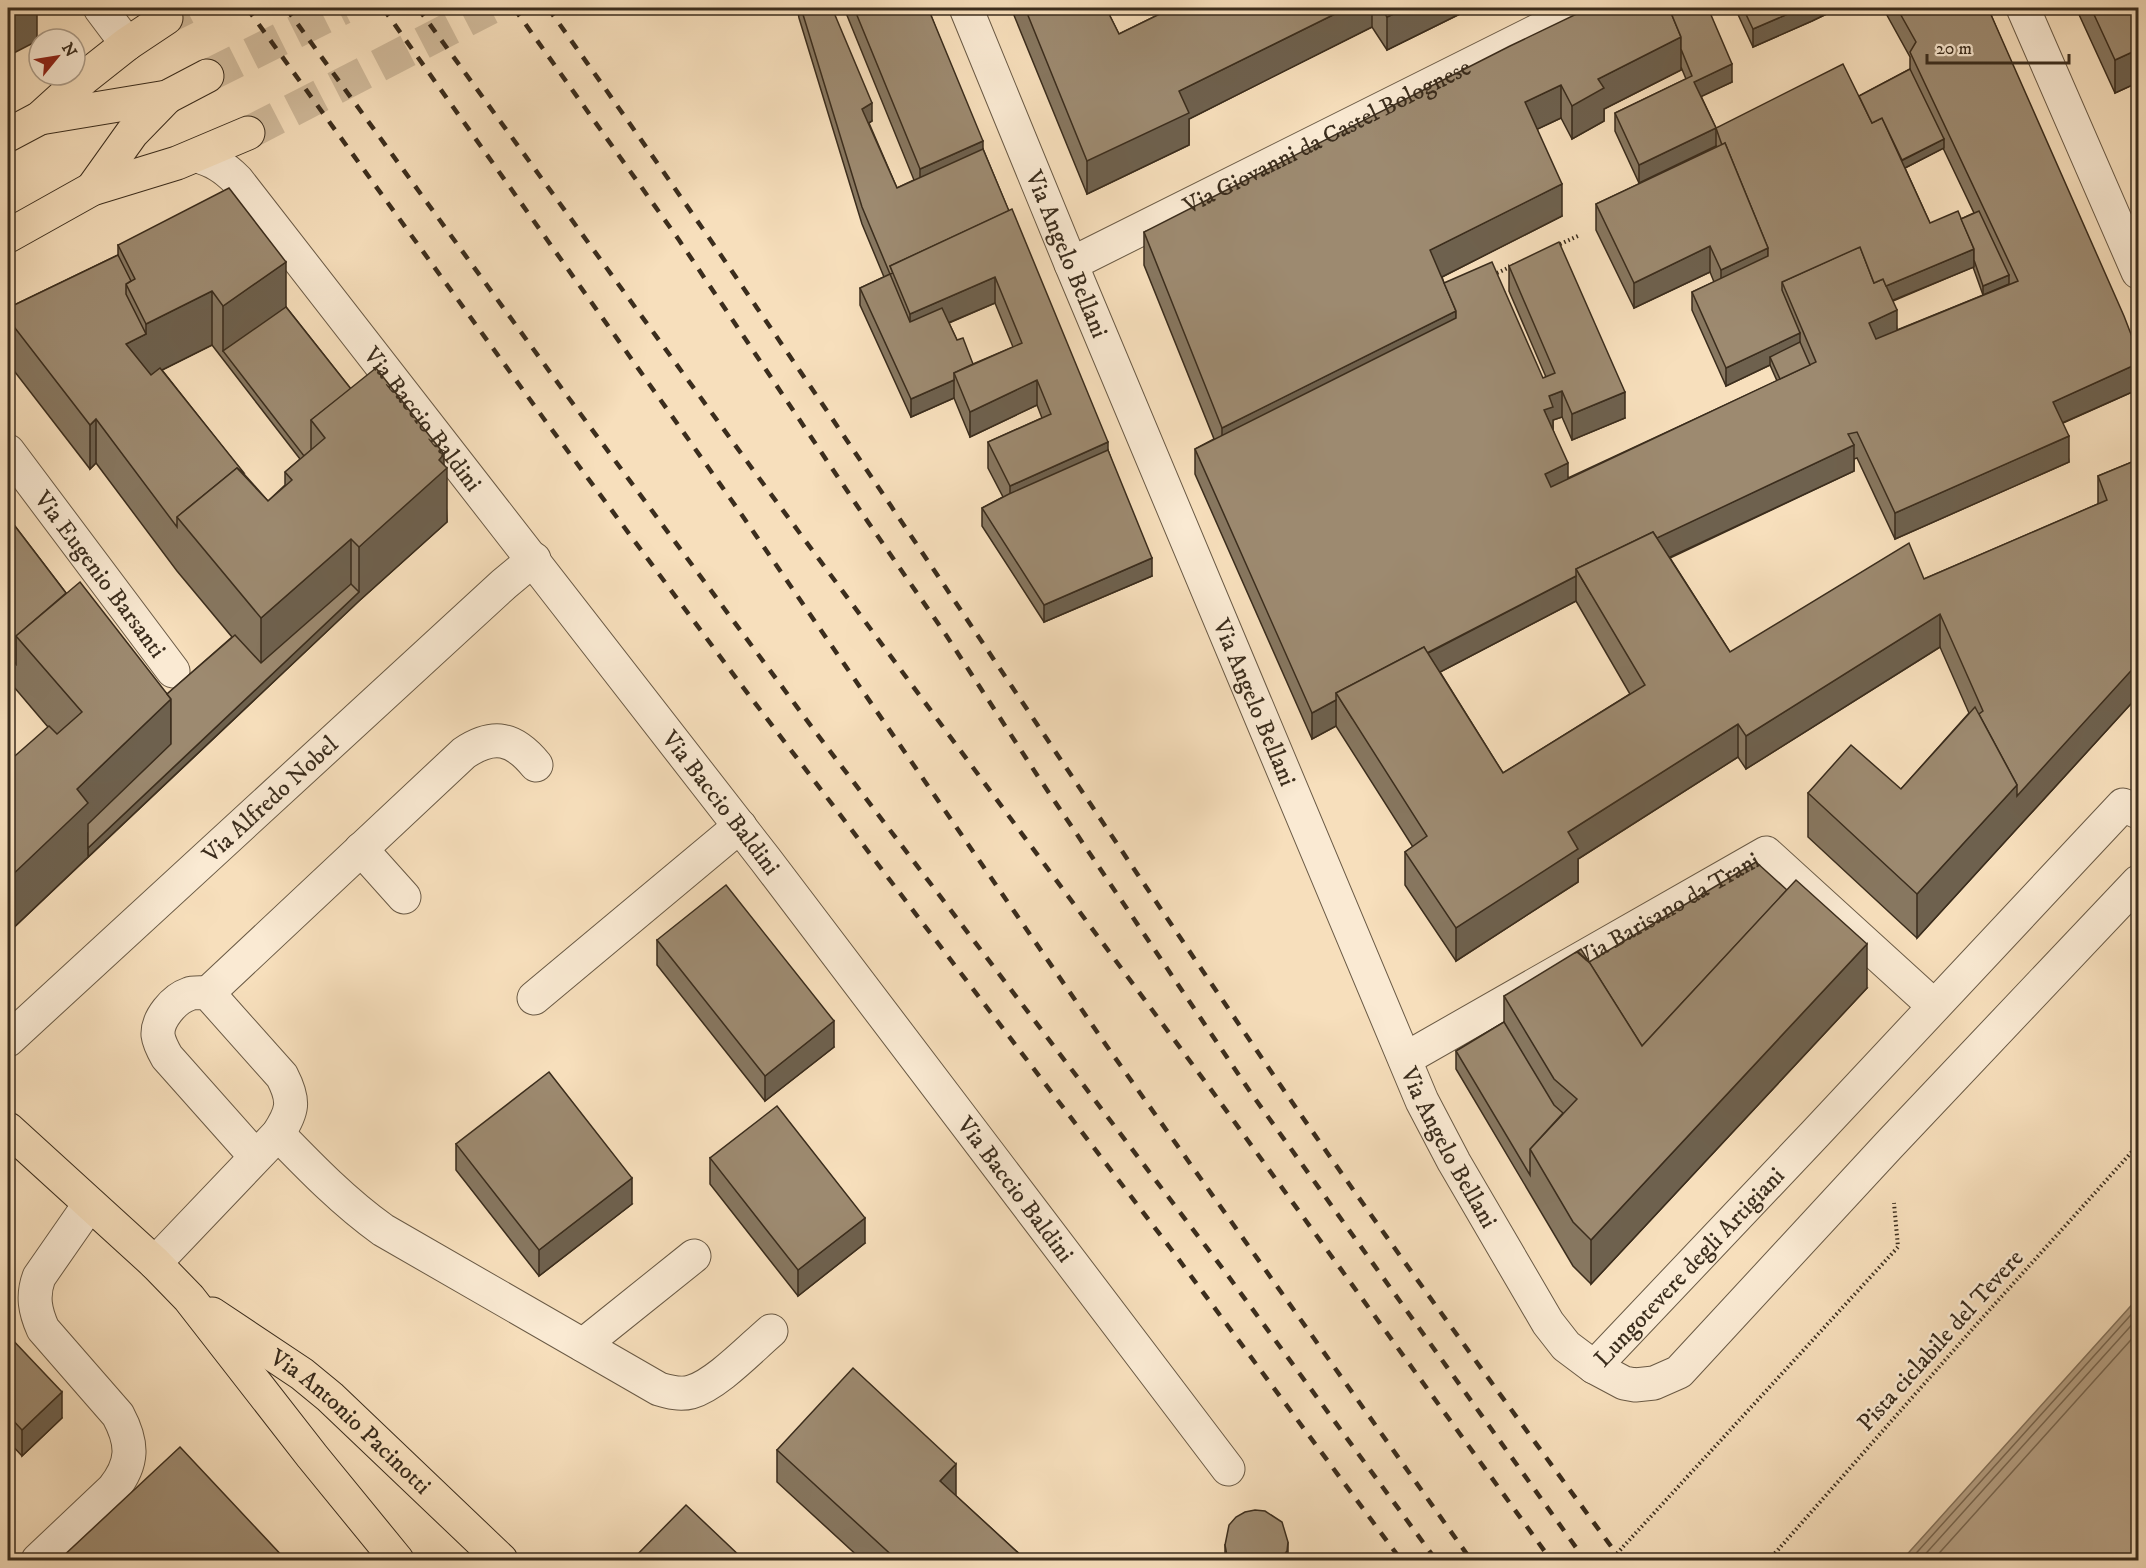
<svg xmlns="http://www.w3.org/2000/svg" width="2146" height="1568" font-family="'IM FELL DW Pica',serif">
  <rect width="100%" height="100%" fill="#f7dfbc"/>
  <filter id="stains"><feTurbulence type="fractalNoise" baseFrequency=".00333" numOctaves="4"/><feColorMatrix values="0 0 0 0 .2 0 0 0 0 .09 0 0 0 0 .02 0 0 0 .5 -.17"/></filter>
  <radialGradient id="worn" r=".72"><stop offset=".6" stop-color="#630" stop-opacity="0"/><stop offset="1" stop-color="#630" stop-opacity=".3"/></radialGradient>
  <!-- water -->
  <polygon fill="#b7a286" stroke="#85735c" stroke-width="1.5" points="2138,1298 2138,1560 1902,1560"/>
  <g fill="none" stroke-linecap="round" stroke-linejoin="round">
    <!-- shore -->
    <g stroke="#796852" stroke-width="1.5">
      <polyline points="1910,1560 2138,1307"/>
      <polyline points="1920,1560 2138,1318"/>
      <polyline points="1933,1560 2138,1332"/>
    </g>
    <!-- major-tunnel -->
    <g stroke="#d1bb9c" stroke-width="33" stroke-dasharray="33 16" stroke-linecap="butt">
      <polyline points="166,18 186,8"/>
      <polyline points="207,76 343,8"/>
      <polyline points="248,133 490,8"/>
    </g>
    <!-- minor casing -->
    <g stroke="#6a5a45" stroke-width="35">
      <g id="minor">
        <polyline points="100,8 127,44"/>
        <path id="s1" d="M 966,8 L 1071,264 L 1422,1101 L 1454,1162 L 1548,1323 L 1566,1346 L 1594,1367 L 1624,1383 L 1635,1385 L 1654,1383 L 1679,1372 L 1889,1145 L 2138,882"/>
        <polyline points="2023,8 2138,272"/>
        <path id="s2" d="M 197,156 C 214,161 224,167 237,180 L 765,859 L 1228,1469"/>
        <path id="s3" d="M 1071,264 L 1583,8"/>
        <path id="s4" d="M 8,451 L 173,671"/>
        <polyline points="361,849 404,897"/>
        <path d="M 208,993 L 464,753 C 494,733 514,738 536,765"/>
        <polyline points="534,998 740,826"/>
        <path id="s5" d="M 8,1040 L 504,584 L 534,559"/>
        <path id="s6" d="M 1405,1059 L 1766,853 L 1934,1006"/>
        <path d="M 278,1134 C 311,1168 344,1202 383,1230 L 659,1389 C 669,1392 680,1395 691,1392 C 716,1385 751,1348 771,1331"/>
        <path d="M 155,1263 L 278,1134 C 293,1111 295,1101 282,1076 L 208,993 C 202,993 194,992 189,994 C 174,999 157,1019 158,1035 C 159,1043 163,1050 167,1057 L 256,1157"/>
        <polyline points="583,1345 694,1256"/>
        <path id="s7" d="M 1594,1367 L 1814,1135 L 2123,805 L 2138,812"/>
        <path d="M 38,1560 L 113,1489 C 134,1463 133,1443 118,1415 L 43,1329 C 35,1311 32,1296 39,1277 L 89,1205"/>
      </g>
    </g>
    <!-- major casing -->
    <g stroke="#3b2d1d" stroke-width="35">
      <g id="major">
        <polyline points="40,118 167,97 207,76"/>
        <polyline points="8,135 40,118 84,78 127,44 166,18"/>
        <polyline points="92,189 132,133 167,97"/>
        <polyline points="8,236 92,189 177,163 248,133"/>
        <polyline points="8,1129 155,1263 189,1298 312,1456 397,1560"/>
        <path id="s8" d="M 212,1314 L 302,1374 L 330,1397 L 501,1560"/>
      </g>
    </g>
    <!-- path -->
    <g stroke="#3b2d1d" stroke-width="4" stroke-dasharray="1.5 3" stroke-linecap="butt">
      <polyline points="1556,246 1580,235"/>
      <polyline points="1493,275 1514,265"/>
      <polyline points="2137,742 2138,744"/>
      <polyline points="1611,1560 1898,1247 1894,1203"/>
      <polyline points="1769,1560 1976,1325 2138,1145"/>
    </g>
    <!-- minor -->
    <use href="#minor" stroke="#faead3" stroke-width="33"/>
    <!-- major -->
    <use href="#major" stroke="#f7dfbc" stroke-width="33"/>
    <!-- rail -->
    <g stroke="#3b2d1d" stroke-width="4.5" stroke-dasharray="10 10" stroke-linecap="butt">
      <polyline points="247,8 544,419 739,682 1171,1249 1401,1560"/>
      <polyline points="286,8 568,397 814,730 1226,1273 1436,1560"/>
      <polyline points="383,8 737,508 1106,1045 1471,1560"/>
      <polyline points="418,8 759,478 1215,1095 1551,1560"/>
      <polyline points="514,8 679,240 868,522 946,635 1039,778 1251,1093 1585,1560"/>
      <path d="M 548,8 C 796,355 1027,714 1268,1067 C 1382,1234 1502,1397 1621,1560"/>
    </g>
  </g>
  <!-- wall -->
  <g fill="#877760" stroke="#3b2d1d" stroke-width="1.5" fill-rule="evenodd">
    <path d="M 797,8 L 832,8 L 872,121 L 869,123 L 897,188 L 914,180 L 844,8 L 928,8 L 983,149 L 1108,450 L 1152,576 L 1044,622 L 982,526 L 982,508 L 1003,497 L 988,468 L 988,442 L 1042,418 L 1037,405 L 970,437 L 954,398 L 911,417 L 860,305 L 860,288 L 884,277 L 862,224 L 799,18 ZM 995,303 L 1013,347 L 973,364 L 957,340 L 949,323 Z"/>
    <polygon points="1011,8 1110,8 1110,16 1119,34 1172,8 1472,8 1387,50 1372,27 1189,119 1189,145 1087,194"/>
    <path d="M 1708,8 L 1732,82 L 1701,96 L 1716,128 L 1859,96 L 1910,69 L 1910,57 L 1883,8 L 1988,8 L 2139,363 L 2139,389 L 2063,423 L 2069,462 L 1895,539 L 1857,458 L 1854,459 L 1854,471 L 1670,558 L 1730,652 L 1924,579 L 2098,504 L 2098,476 L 2139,459 L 2139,695 L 1917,938 L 1808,837 L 1808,793 L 1901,789 L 1969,713 L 1940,647 L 1746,769 L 1738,757 L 1578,859 L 1578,882 L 1456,961 L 1405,885 L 1405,852 L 1413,847 L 1336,726 L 1312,739 L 1195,474 L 1195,449 L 1214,439 L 1144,265 L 1144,232 ZM 1681,67 L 1686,79 L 1615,113 L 1615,131 L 1639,183 L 1716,146 L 1716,148 L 1596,204 L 1596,230 L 1634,308 L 1710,272 L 1714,282 L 1692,292 L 1692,310 L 1726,386 L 1770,365 L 1777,381 L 1568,478 L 1553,430 L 1553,420 L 1562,417 L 1572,440 L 1625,418 L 1509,266 L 1509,291 L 1546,377 L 1543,378 L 1444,283 L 1442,277 L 1562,216 L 1537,129 L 1561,118 L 1572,139 L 1604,121 L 1604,109 L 1681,70 ZM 1943,148 L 1974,213 L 1961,219 L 1930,223 L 1905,168 ZM 1973,267 L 1983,295 L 2008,285 L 1897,330 L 1893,301 ZM 1576,601 L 1630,694 L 1503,773 L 1440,672 Z"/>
    <polygon points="1735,8 1839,8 1812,21 1753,47"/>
    <polygon points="2076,8 2139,8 2139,82 2115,93"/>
    <path d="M 118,245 L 286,307 L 351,389 L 444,465 L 447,522 L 359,601 L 8,933 L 48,727 L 8,680 L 8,517 L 66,593 L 167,694 L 232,637 L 177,571 L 96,463 L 90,469 L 8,363 L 8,308 L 118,255 ZM 212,345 L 300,459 L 285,472 L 285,485 L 268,501 L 244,474 L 162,370 Z"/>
    <polygon points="657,940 834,1047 765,1101 657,965"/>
    <polygon points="1589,962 1867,988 1591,1284 1573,1266 1456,1069 1456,1051 1504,1022 1504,996"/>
    <polygon points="456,1144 632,1204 539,1276 456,1170"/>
    <polygon points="710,1158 865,1243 798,1296 710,1184"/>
    <polygon points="8,1335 62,1418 22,1456 8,1441"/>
    <polygon points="777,1450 956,1496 1026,1560 862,1560 777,1482"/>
    <polygon points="1225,1545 1288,1560 1225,1560"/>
  </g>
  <!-- shaded-wall -->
  <g fill="#6e614e" stroke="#3b2d1d" stroke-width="1.5">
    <polygon points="16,8 37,8 37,41 8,56 8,12"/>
    <polygon points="1104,8 1110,8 1110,33"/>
    <polygon points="1347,8 1372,8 1372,27 1189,119 1189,145 1087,194 1087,161 1179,91"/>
    <polygon points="1406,8 1472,8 1387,50 1387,17"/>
    <polygon points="1802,8 1839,8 1812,21 1753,47 1753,29"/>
    <polygon points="1681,37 1681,70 1604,109 1604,121 1572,139 1572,106 1598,79"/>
    <polygon points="2139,49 2139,82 2115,93 2115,60"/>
    <polygon points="1732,64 1732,82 1694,100 1694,82"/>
    <polygon points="1561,85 1561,118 1525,135 1525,102"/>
    <polygon points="872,103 872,121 862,127 862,109"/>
    <polygon points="1716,128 1716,146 1639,183 1639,165"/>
    <polygon points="1944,139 1944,148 1899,171 1899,162"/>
    <polygon points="983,141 983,166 920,195 920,169"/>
    <polygon points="1562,184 1562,216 1430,283 1430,250"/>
    <polygon points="1710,246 1710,272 1634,308 1634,283"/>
    <polygon points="1768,248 1768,273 1721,296 1721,270"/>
    <polygon points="1974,249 1974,267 1874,308 1874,291"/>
    <polygon points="286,262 286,316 223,351 223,306"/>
    <polygon points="2009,275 2009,284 1983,295 1983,286"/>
    <polygon points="995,277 995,303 910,339 910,314"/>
    <polygon points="212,291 212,345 126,388 126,344 146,334 146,324"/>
    <polygon points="1897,310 1897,336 1869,349 1869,323"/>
    <polygon points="1456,311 1456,344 1222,461 1222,428"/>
    <polygon points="1800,333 1800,351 1770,357 1770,365 1726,386 1726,368"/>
    <polygon points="2139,363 2139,389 2053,427 2053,402"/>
    <polygon points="954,380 954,398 911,417 911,399"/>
    <polygon points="1037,380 1037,405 970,437 970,412"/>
    <polygon points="1562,391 1562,417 1553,420 1553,432 1544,410 1549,396"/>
    <polygon points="1625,392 1625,418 1572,440 1572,414"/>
    <polygon points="96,419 96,463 90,469 90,425"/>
    <polygon points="2069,436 2069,462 1895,539 1895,513"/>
    <polygon points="1108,442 1108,467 1010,511 1010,486"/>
    <polygon points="1854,445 1854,471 1591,594 1579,574"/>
    <polygon points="444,454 444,470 447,468 447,522 359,601 88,857 88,848 359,592 359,547"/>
    <polygon points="1568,463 1568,489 1545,500 1545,474"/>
    <polygon points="351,539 351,593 261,672 261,618"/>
    <polygon points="1152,558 1152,576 1044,622 1044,605"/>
    <polygon points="1576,576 1576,601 1352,718 1340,699"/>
    <polygon points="1940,614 1940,647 1746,769 1746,736"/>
    <polygon points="2139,662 2139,695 1917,938 1917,894 2017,785"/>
    <polygon points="171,699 171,753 88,833 88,857 8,933 8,879 77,789"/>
    <polygon points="1336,700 1336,726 1312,739 1312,713"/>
    <polygon points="1738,724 1738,757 1578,859 1578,882 1456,961 1456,928 1568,832"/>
    <polygon points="1867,944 1867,988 1591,1284 1591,1240"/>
    <polygon points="834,1021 834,1047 765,1101 765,1076"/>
    <polygon points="632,1178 632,1204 539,1276 539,1250"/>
    <polygon points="865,1218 865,1243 798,1296 798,1270"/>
    <polygon points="62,1392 62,1418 22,1456 22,1430"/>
    <polygon points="956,1464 956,1497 940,1481"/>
    <polygon points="1288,1542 1288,1560 1280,1560"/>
  </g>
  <!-- building -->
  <g fill="#9d8a70" stroke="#3b2d1d" stroke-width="1.5">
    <polygon points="8,8 16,8 8,12"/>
    <polygon points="801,8 832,8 872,103 862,109 897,188 983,149 1009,211 890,266 893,273 890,274 910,322 942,308 957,340 963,338 973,364 954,373 954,380 911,399 860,288 890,274 862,207"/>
    <polygon points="854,8 928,8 983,141 920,169"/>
    <polygon points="1025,8 1106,8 1119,34 1172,8 1347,8 1179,91 1189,113 1087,161"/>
    <polygon points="1381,8 1406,8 1387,17"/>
    <polygon points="1589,8 1669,8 1681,37 1598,79 1604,88 1572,106 1561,85 1525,102 1562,184 1430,250 1456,311 1222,428 1144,232 1510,46"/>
    <polygon points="1669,8 1708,8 1732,64 1694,82 1716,128 1639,165 1615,113 1692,76 1681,49 1681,37"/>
    <polygon points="1743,8 1802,8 1753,29"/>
    <polygon points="1897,8 1988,8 2124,316 2139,355 2139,363 2053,402 2069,436 1895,513 1857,432 1848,434 1854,445 1657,538 1653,532 1576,569 1576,576 1427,653 1424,647 1336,693 1336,700 1312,713 1195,449 1456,318 1456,311 1444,283 1492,262 1543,378 1555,373 1509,266 1559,242 1625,392 1572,414 1562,391 1549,396 1553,407 1544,410 1568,463 1545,474 1551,487 1816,362 1782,282 1850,251 1860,247 1874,283 1883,279 1897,310 1869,323 1876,339 2018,281 1910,52 1916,42"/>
    <polygon points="2091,8 2139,8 2139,49 2115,60"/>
    <polygon points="1843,64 1872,123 1882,118 1930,223 1958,211 1974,249 1886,286 1883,279 1874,283 1860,247 1782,282 1782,290 1800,333 1726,368 1692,292 1768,256 1768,248 1725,143 1722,145 1716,128"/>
    <polygon points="1910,69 1944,139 1902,160 1882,118 1872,123 1859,96"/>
    <polygon points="1725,143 1768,248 1721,270 1710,246 1634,283 1596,204"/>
    <polygon points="229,188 286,262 223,306 212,291 146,324 126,284 135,279 118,245"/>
    <polygon points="1012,209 1108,442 1010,486 988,442 1051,414 1037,380 970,412 954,373 1022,343 995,277 910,314 890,266"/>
    <polygon points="1979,211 2009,275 1983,286 1974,260 1974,249 1961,219"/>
    <polygon points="118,255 131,281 126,284 126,294 146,334 126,344 151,375 160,368 244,473 243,473 237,468 177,517 177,527 96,419 90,425 8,319 8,308"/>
    <polygon points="286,307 351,389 311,420 311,450 304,456 223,351"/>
    <polygon points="1800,342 1810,365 1780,379 1770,357"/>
    <polygon points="376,368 444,454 439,460 447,468 359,547 351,539 261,618 177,517 237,468 268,501 292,480 285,472 325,438 311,420"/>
    <polygon points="1108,450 1152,558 1044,605 982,508 1009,494"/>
    <polygon points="2139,459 2139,662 2017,796 2017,785 1979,714 1983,711 1940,614 1746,736 1738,724 1568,832 1578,849 1456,928 1405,852 1427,836 1336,693 1424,647 1503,773 1645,685 1576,569 1653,532 1730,652 1909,543 1924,579 2107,500 2098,476"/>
    <polygon points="8,517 66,593 16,636 16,664 8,654"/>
    <polygon points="80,582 171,699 77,789 88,803 8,879 8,762 49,726 57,734 82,712 16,636"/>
    <polygon points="351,584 359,592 88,848 88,824 171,744 171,699 167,694 235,635 261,663"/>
    <polygon points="1975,707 2017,785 1917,894 1808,793 1851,745 1901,789"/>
    <polygon points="1756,862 1787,890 1642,1046 1589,962"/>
    <polygon points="1796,880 1867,944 1591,1240 1573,1222 1530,1149 1577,1099 1554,1079 1504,996 1581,949 1642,1046"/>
    <polygon points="726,885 834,1021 765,1076 657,940"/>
    <polygon points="1504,1022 1554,1105 1563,1113 1530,1149 1530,1175 1456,1051"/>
    <polygon points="549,1072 632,1178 539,1250 456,1144"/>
    <polygon points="777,1106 865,1218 798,1270 710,1158"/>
    <polygon points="8,1335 62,1392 22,1430 8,1415"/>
    <polygon points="853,1368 956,1464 940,1481 1026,1560 897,1560 777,1450"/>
    <polygon points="180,1447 286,1560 59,1560"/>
    <polygon points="686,1505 744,1560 632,1560"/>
    <polygon points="1255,1510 1265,1511 1282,1522 1288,1542 1287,1551 1280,1560 1231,1560 1227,1556 1225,1545 1229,1525 1236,1517 1245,1512"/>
    <polygon points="1326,1554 1334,1560 1320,1560"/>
  </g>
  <g text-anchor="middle" stroke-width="5" stroke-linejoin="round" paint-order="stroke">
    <!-- street labels -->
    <g font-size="24" fill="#3b2d1d" stroke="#faead3">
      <text dy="8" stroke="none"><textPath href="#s3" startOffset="286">Via Giovanni da Castel Bolognese</textPath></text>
      <text dy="8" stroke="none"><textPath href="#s1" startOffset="266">Via Angelo Bellani</textPath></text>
      <text dy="8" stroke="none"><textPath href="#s2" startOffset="350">Via Baccio Baldini</textPath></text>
      <text dy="8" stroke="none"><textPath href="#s4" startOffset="154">Via Eugenio Barsanti</textPath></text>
      <text dy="8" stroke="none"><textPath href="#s1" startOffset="752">Via Angelo Bellani</textPath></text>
      <text dy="8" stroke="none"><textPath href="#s5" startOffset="356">Via Alfredo Nobel</textPath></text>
      <text dy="8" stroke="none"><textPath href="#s2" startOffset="836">Via Baccio Baldini</textPath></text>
      <text dy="8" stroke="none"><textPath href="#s6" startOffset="303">Via Barisano da Trani</textPath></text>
      <text dy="8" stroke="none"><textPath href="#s1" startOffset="1238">Via Angelo Bellani</textPath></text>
      <text dy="8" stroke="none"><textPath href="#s2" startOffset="1322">Via Baccio Baldini</textPath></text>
      <text dy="8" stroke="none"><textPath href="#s7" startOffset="138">Lungotevere degli Artigiani</textPath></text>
      <text transform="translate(1940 1340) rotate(-48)" y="8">Pista ciclabile del Tevere</text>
      <text dy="8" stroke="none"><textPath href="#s8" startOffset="176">Via Antonio Pacinotti</textPath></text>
    </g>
  </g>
  <!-- margin -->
  <rect width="2146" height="1568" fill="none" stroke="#f7dfbc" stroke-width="30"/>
  <rect x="9" y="9" width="2128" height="1550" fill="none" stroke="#3b2d1d" stroke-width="3"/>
  <rect x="15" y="15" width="2116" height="1538" fill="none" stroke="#3b2d1d" stroke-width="1.5"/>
  <!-- north arrow -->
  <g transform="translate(57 57) rotate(60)"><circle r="28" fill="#faead3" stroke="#ae9e8a" stroke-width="1.5"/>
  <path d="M0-4.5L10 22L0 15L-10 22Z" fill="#8f2418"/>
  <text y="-9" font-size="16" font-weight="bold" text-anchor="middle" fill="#3b2d1d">N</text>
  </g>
  <!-- scale -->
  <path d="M1927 54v9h142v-9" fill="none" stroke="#3b2d1d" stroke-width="3"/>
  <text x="1936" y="54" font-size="18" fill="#3b2d1d" stroke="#faead3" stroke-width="4.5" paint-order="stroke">20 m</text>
  <rect width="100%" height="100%" filter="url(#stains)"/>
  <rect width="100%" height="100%" fill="url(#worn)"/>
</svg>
